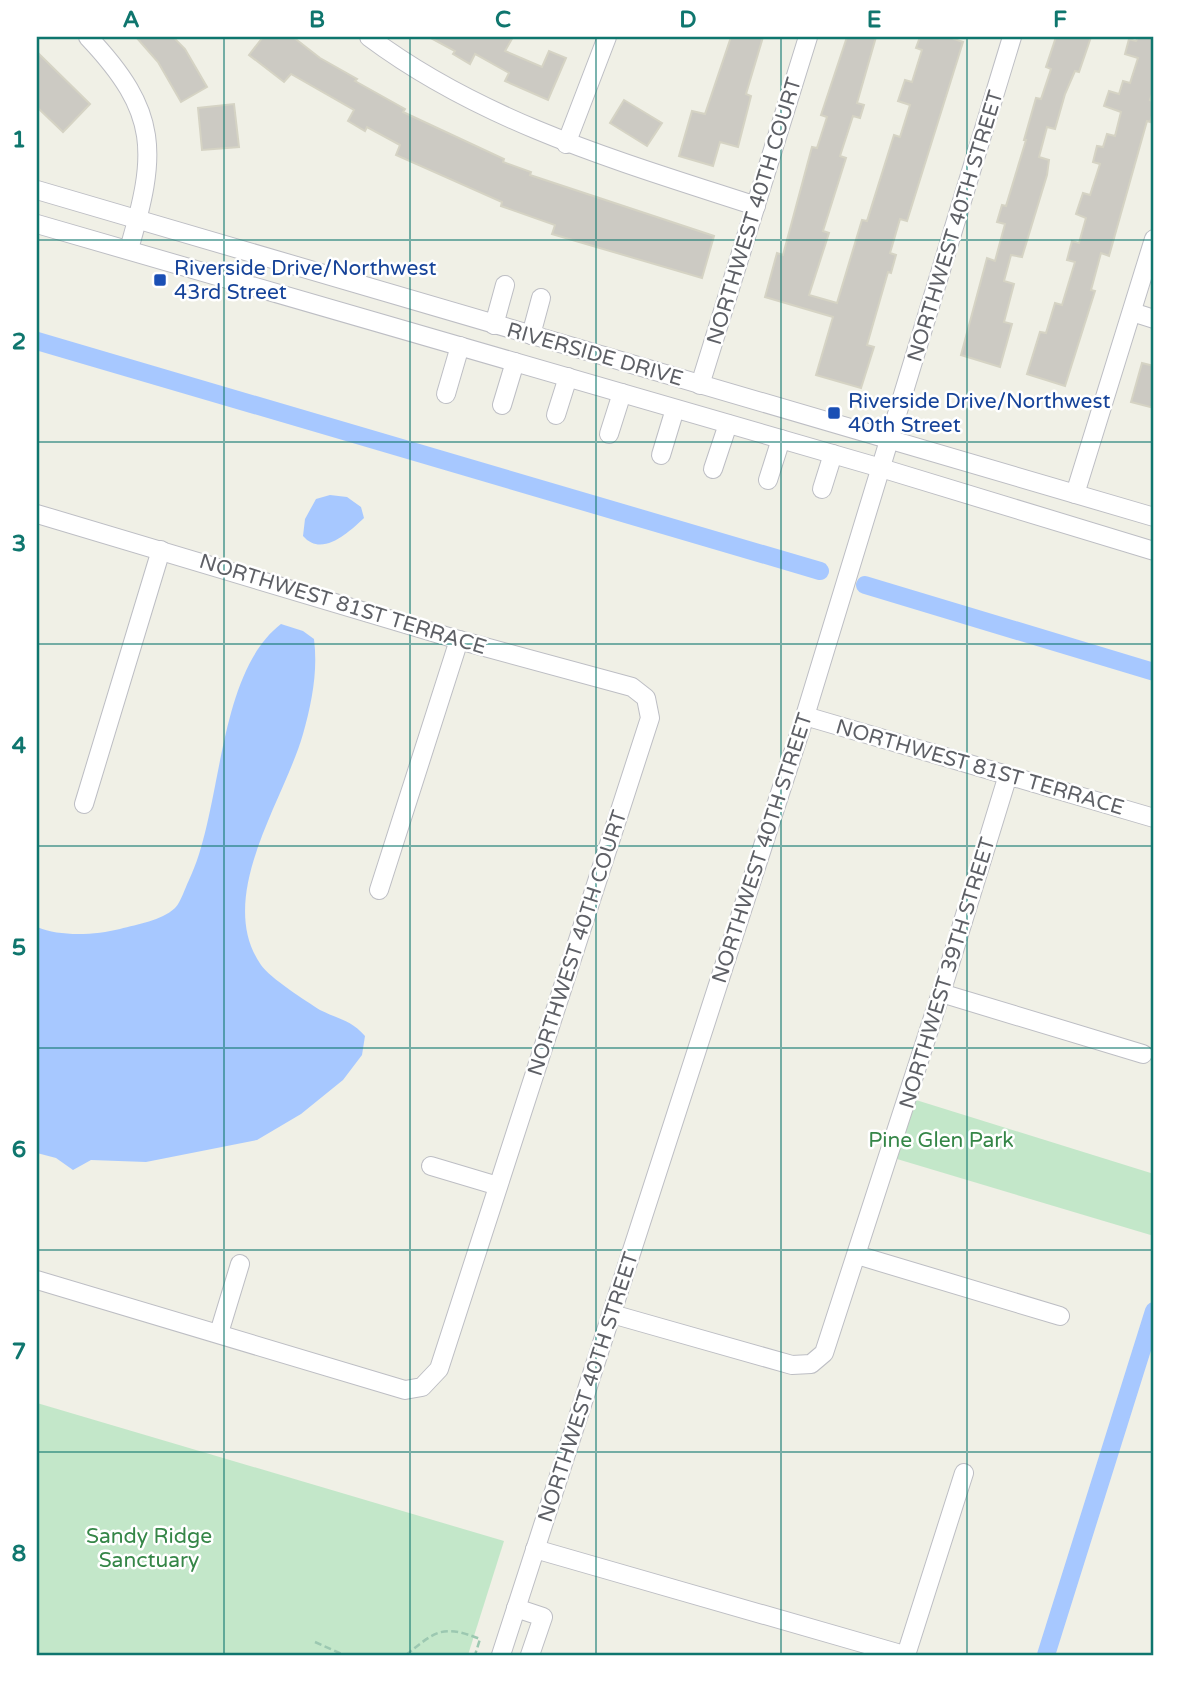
<svg xmlns="http://www.w3.org/2000/svg" width="1191" height="1692" font-family="'Varela Round',sans-serif">
  <rect width="100%" height="100%" fill="#f0f0e6"/>
  <!-- green -->
  <g fill="#c3e7c9">
    <polygon points="916,1100 1154,1174 1154,1236 897,1159"/>
    <polygon points="37,1403 504,1541 468,1655 37,1655"/>
  </g>
  <!-- water -->
  <g fill="#a7c8ff">
    <path d="M 330,495 L 347,497 L 361,507 L 364,518 C 349,532 322,558 303,536 L 305,519 L 316,499 Z"/>
    <path d="M 281,624 L 303,631 L 314,639 C 318,671 312,702 303,734 C 284,801 214,897 261,965 C 270,978 306,1001 320,1010 C 338,1019 351,1020 365,1036 L 362,1055 L 343,1080 L 301,1114 L 257,1140 L 146,1162 L 91,1160 L 73,1170 L 56,1158 L 37,1153 L 37,927 C 61,937 95,935 120,929 C 138,924 161,921 175,908 C 181,902 185,888 189,880 C 223,810 216,674 281,624 Z"/>
  </g>
  <g fill="none" stroke-linecap="round" stroke-linejoin="round">
    <!-- canal -->
    <g stroke="#a7c8ff" stroke-width="18">
      <polyline points="37,341 820,571"/>
      <polyline points="865,585 1154,672"/>
      <polyline points="1046,1655 1154,1311"/>
    </g>
  </g>
  <!-- building -->
  <g fill="#cccac3" stroke="#d5d3c4" stroke-width="2">
    <polygon points="136,37 173,37 185,49 207,87 181,102 158,62"/>
    <polygon points="263,37 293,37 320,58 357,79 355,81 405,109 403,112 504,159 503,162 531,172 530,175 714,236 702,278 552,234 555,225 501,206 502,202 396,155 400,145 367,127 365,131 348,121 354,110 291,74 284,82 249,55"/>
    <polygon points="429,37 513,37 505,51 542,67 549,51 566,58 548,100 505,81 509,73 475,54 470,64 453,54 455,51"/>
    <polygon points="731,37 763,37 746,94 751,96 738,147 720,142 713,166 679,156 692,111 705,114"/>
    <polygon points="847,37 876,37 857,103 864,105 860,118 853,116 840,156 846,158 823,231 829,233 809,295 837,303 862,220 867,221 894,135 900,137 910,105 898,101 905,80 912,82 922,50 916,48 920,37 955,37 954,39 963,42 907,221 900,219 890,253 896,255 891,273 888,272 867,345 874,347 861,388 816,375 833,317 765,297 777,253 783,255 812,147 817,148 827,117 821,115"/>
    <polygon points="1056,37 1091,37 1079,72 1075,71 1065,94 1055,129 1047,127 1039,157 1049,160 1047,175 1022,257 1011,255 1004,281 1014,284 1004,322 1012,324 1000,367 961,355 987,258 995,261 1005,224 997,222 1002,205 1006,206 1026,140 1024,140 1036,98 1041,99 1051,69 1046,67"/>
    <polygon points="1138,37 1154,37 1154,88 1150,100 1154,102 1154,109 1150,122 1147,121 1109,256 1101,253 1091,290 1095,291 1065,386 1027,374 1040,332 1046,333 1055,303 1062,305 1075,262 1067,260 1072,241 1079,243 1086,218 1076,214 1083,193 1090,195 1100,164 1093,162 1097,146 1103,147 1107,134 1115,136 1121,112 1104,106 1109,91 1119,94 1123,81 1130,83 1138,58 1125,54 1129,39 1136,41"/>
    <polygon points="37,52 90,104 63,132 37,107"/>
    <polygon points="624,100 662,123 647,146 610,123"/>
    <polygon points="234,104 239,147 202,150 198,108"/>
    <polygon points="1142,363 1154,366 1154,408 1131,402"/>
  </g>
  <g fill="none" stroke-linecap="round" stroke-linejoin="round">
    <!-- minor casing -->
    <g stroke="#bdbec4" stroke-width="20">
      <g id="minor">
        <path d="M 88,37 C 160,113 157,153 129,249"/>
        <path d="M 369,37 C 484,123 621,162 756,206"/>
        <polyline points="566,144 607,37"/>
        <polyline points="37,190 1154,517"/>
        <polyline points="37,224 881,468 1154,551"/>
        <polyline points="1132,312 1154,319"/>
        <polyline points="494,325 505,285"/>
        <polyline points="531,335 541,298"/>
        <polyline points="700,385 808,37"/>
        <polyline points="446,394 460,346"/>
        <polyline points="502,405 515,362"/>
        <polyline points="556,415 568,377"/>
        <polyline points="609,434 622,393"/>
        <polyline points="661,455 675,409"/>
        <polyline points="713,469 728,424"/>
        <polyline points="768,480 781,439"/>
        <polyline points="822,489 833,454"/>
        <polyline points="1075,494 1154,239"/>
        <polyline points="37,514 459,640 632,687 646,698 650,718 439,1369 422,1387 405,1390 37,1280"/>
        <polyline points="805,716 1154,818"/>
        <polyline points="84,804 161,550"/>
        <polyline points="379,890 459,640"/>
        <polyline points="941,993 1143,1054"/>
        <polyline points="431,1166 498,1186"/>
        <polyline points="857,1255 1060,1316"/>
        <polyline points="612,1314 792,1365 811,1364 824,1353 941,993 1008,775"/>
        <polyline points="219,1333 240,1264"/>
        <polyline points="535,1549 904,1655"/>
        <polyline points="516,1608 543,1617 530,1655"/>
        <polyline points="501,1655 805,716 1012,37"/>
        <polyline points="906,1655 964,1473"/>
      </g>
    </g>
    <!-- path -->
    <g stroke="#9cc8b1" stroke-width="2.5" stroke-dasharray="7 3.5" stroke-linecap="butt">
      <polyline points="315,1642 344,1655"/>
      <path d="M 406,1655 C 436,1631 442,1624 480,1639 L 475,1655"/>
    </g>
    <!-- minor -->
    <use href="#minor" stroke="#fff" stroke-width="18"/>
  </g>
  <!-- grid -->
  <path fill="none" stroke="#0f766e" stroke-width="2" stroke-opacity="0.55" d="M 224,37 L 224,1655M 410,37 L 410,1655M 596,37 L 596,1655M 781,37 L 781,1655M 967,37 L 967,1655M 37,240 L 1154,240M 37,442 L 1154,442M 37,644 L 1154,644M 37,846 L 1154,846M 37,1048 L 1154,1048M 37,1250 L 1154,1250M 37,1452 L 1154,1452"/>
  <!-- markers -->
  <g fill="#1a4fb4" stroke="#fff" stroke-width="2.5">
    <rect x="153" y="273" width="14" height="14" rx="3.5"/>
    <rect x="827" y="406" width="14" height="14" rx="3.5"/>
  </g>
  <g text-anchor="middle" stroke-width="5" stroke-linejoin="round" paint-order="stroke">
    <!-- street labels -->
    <g font-size="21" fill="#5e6066" stroke="#fff">
      <text transform="translate(754 211) rotate(-73)" y="7">NORTHWEST 40TH COURT</text>
      <text transform="translate(955 226) rotate(-73)" y="7">NORTHWEST 40TH STREET</text>
      <text transform="translate(595 354) rotate(16)" y="7">RIVERSIDE DRIVE</text>
      <text transform="translate(343 604) rotate(17)" y="7">NORTHWEST 81ST TERRACE</text>
      <text transform="translate(980 767) rotate(16)" y="7">NORTHWEST 81ST TERRACE</text>
      <text transform="translate(762 848) rotate(-72)" y="7">NORTHWEST 40TH STREET</text>
      <text transform="translate(577 943) rotate(-72)" y="7">NORTHWEST 40TH COURT</text>
      <text transform="translate(947 973) rotate(-73)" y="7">NORTHWEST 39TH STREET</text>
      <text transform="translate(588 1387) rotate(-72)" y="7">NORTHWEST 40TH STREET</text>
    </g>
    <!-- transit labels -->
    <g font-size="21" fill="#164399" stroke="#fff" text-anchor="start">
      <text x="174" y="275">Riverside Drive/Northwest<tspan x="174" dy="24">43rd Street</tspan></text>
      <text x="848" y="408">Riverside Drive/Northwest<tspan x="848" dy="24">40th Street</tspan></text>
    </g>
    <!-- park labels -->
    <g font-size="21" fill="#358647" stroke="#fff">
      <text x="941" y="1147">Pine Glen Park</text>
      <text x="149" y="1543">Sandy Ridge<tspan x="149" dy="24">Sanctuary</tspan></text>
    </g>
  </g>
  <!-- border -->
  <rect width="1191" height="1692" fill="none" stroke="#ffffff" stroke-width="77"/>
  <rect x="38" y="38" width="1114" height="1616" fill="none" stroke="#0f766e" stroke-width="2.5"/>
  <g font-size="23" text-anchor="middle" font-weight="bold" fill="#0f766e">
    <text x="131" y="27">A</text>
    <text x="317" y="27">B</text>
    <text x="503" y="27">C</text>
    <text x="688" y="27">D</text>
    <text x="874" y="27">E</text>
    <text x="1060" y="27">F</text>
    <text x="19" y="147">1</text>
    <text x="19" y="349">2</text>
    <text x="19" y="551">3</text>
    <text x="19" y="753">4</text>
    <text x="19" y="955">5</text>
    <text x="19" y="1157">6</text>
    <text x="19" y="1359">7</text>
    <text x="19" y="1561">8</text>
  </g>
</svg>
